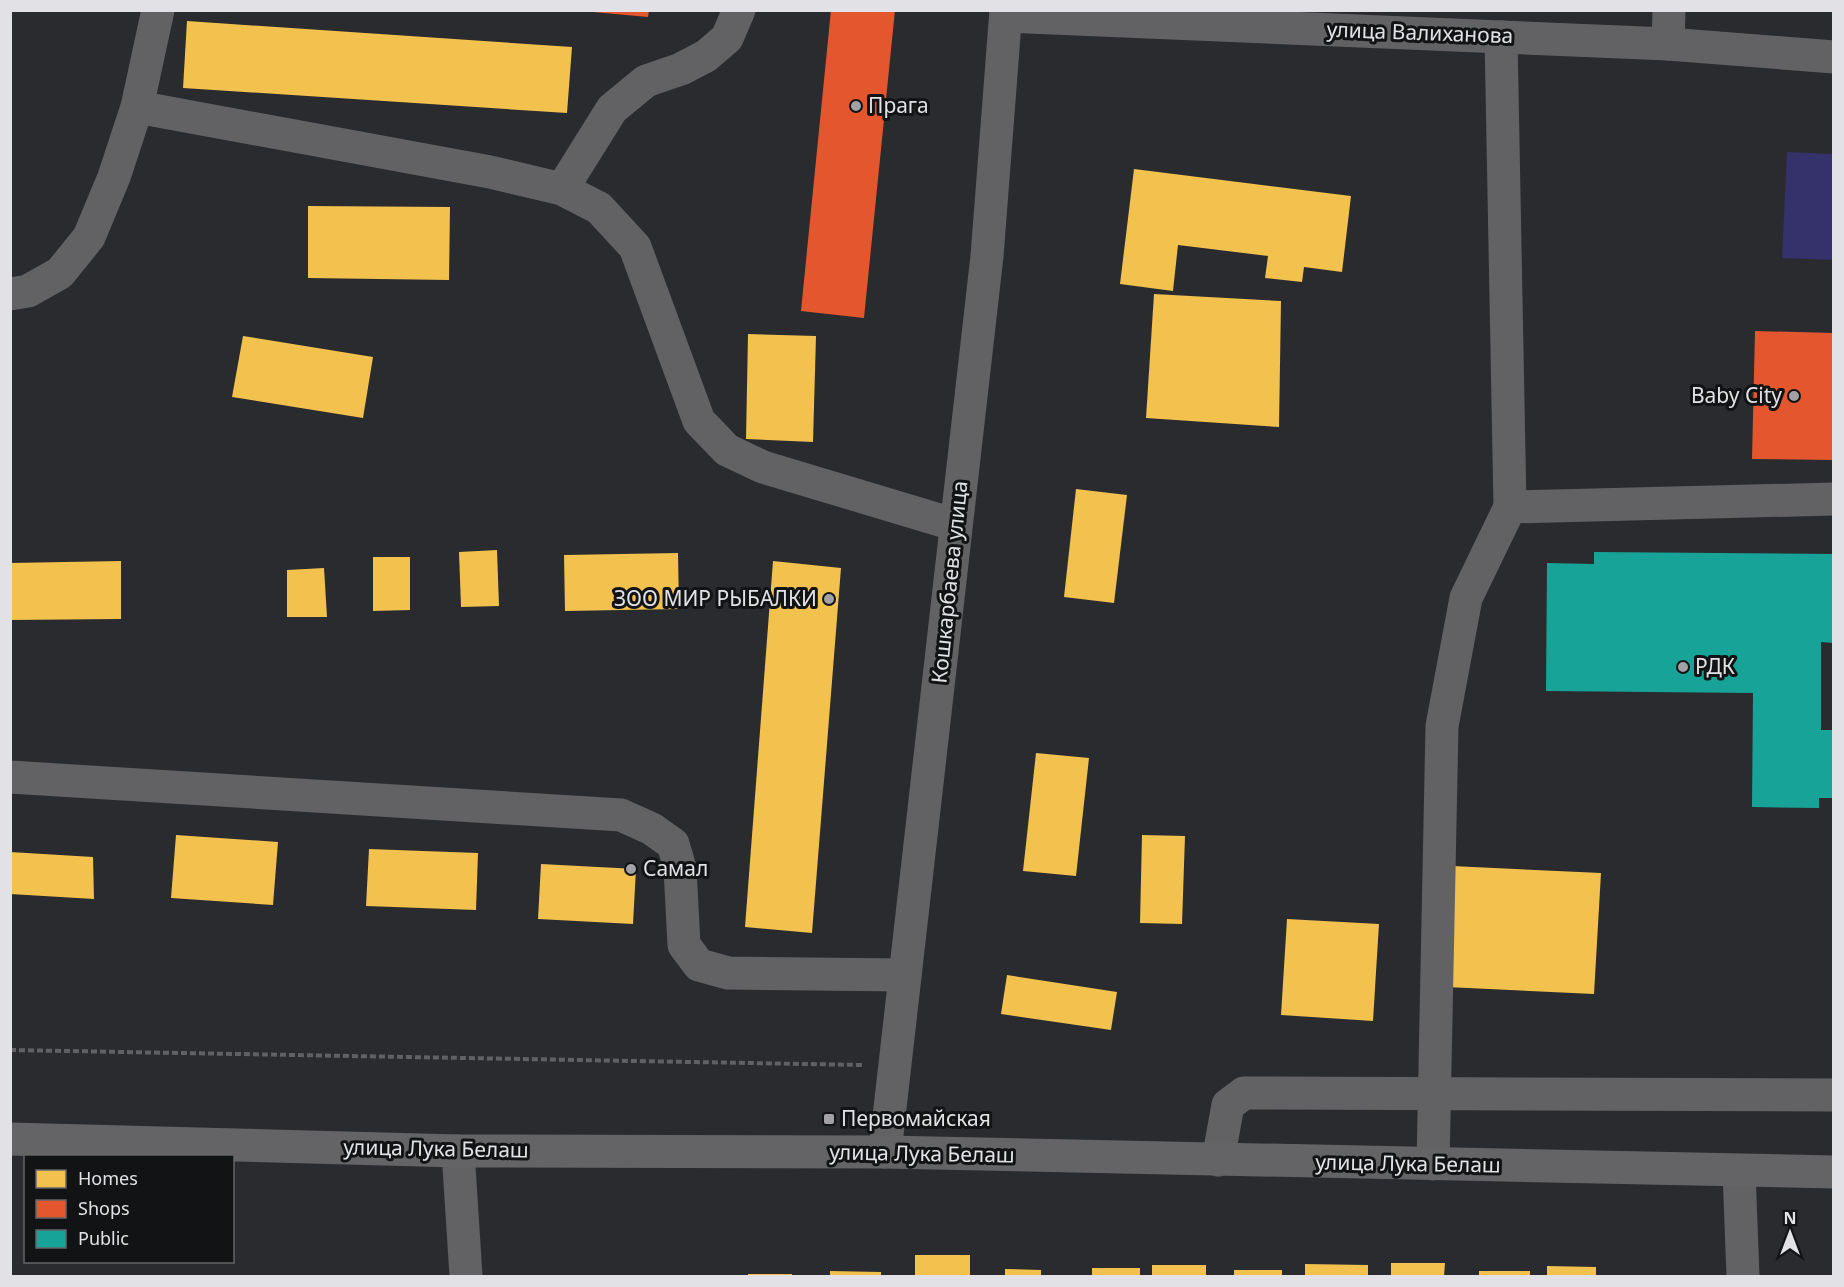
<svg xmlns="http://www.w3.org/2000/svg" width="1844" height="1287" font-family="'Noto Sans',sans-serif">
  <rect width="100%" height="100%" fill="#2a2b2f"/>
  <!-- green -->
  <polygon fill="#35316b" points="1787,152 1833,154 1833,260 1782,258"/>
  <!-- homes -->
  <g fill="#f2c14e">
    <polygon points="187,21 572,47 567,113 183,88"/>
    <polygon points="1134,169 1351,196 1342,272 1304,267 1302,282 1265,278 1268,256 1178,245 1173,291 1120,284"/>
    <polygon points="308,206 450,207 449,280 308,278"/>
    <polygon points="1154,294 1281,301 1279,427 1146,418"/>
    <polygon points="748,334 816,336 813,442 746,439"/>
    <polygon points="243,336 373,357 363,418 232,397"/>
    <polygon points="1076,489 1127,495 1114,603 1064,597"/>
    <polygon points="497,550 499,606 461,607 459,552"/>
    <polygon points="678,553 679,609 565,611 564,555"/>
    <polygon points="373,557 410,557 410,610 373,611"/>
    <polygon points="121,561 121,619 10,620 10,563"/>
    <polygon points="773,561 841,568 812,933 745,927"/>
    <polygon points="324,568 327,617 287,617 287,570"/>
    <polygon points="1036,753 1089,758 1076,876 1023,871"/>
    <polygon points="176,835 278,842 273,905 171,898"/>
    <polygon points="1142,835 1185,836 1182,924 1140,923"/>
    <polygon points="369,849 478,853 476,910 366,906"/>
    <polygon points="10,852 93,857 94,899 10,894"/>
    <polygon points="541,864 636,869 633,924 538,919"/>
    <polygon points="1452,866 1601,873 1594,994 1446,987"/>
    <polygon points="1287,919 1379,924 1373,1021 1281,1015"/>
    <polygon points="1007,975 1117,992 1111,1030 1001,1014"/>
    <rect x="915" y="1255" width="55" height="21"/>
    <polygon points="1391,1263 1445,1263 1444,1276 1391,1276"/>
    <polygon points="1305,1264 1368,1265 1368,1276 1305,1276"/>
    <rect x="1152" y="1265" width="54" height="11"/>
    <polygon points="1547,1266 1596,1267 1596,1276 1547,1276"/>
    <rect x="1092" y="1268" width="48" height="8"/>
    <polygon points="1005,1269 1041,1270 1041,1276 1005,1276"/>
    <rect x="1234" y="1270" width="48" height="6"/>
    <polygon points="830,1271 881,1272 881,1276 830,1276"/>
    <rect x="1479" y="1271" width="51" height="5"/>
    <rect x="748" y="1274" width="44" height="2"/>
  </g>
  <!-- shops -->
  <g fill="#e4572e">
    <polygon points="593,10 649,10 648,17 593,12"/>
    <polygon points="831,10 895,10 864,318 801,311"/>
    <polygon points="1755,331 1834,333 1834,460 1752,459"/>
  </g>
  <!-- public -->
  <polygon fill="#17a398" points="1594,552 1834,554 1834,643 1821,642 1821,730 1834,730 1834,798 1819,798 1819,808 1752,807 1753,693 1546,691 1547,563 1594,564"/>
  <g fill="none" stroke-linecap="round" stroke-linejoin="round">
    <!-- path -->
    <polyline stroke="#616163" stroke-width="4" stroke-dasharray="6 3" stroke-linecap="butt" points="10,1050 862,1065"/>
    <!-- minor -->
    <g stroke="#626265" stroke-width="33">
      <polyline points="1006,16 1668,44 1834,57"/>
      <polyline points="1501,37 1510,507 1834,499"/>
      <polyline points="1668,44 1669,10"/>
      <polyline points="137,107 490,172 562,189 599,208 635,247 699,421 727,450 763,467 956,525"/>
      <polyline points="562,189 612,109 646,81 681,69 706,56 727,38 739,10"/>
      <polyline points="10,294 28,291 60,273 89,237 114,177 137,107 158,10"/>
      <polyline points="10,777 621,815 652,829 673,844 680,868 684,945 699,965 728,973 905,975"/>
      <polyline points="458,1151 466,1276"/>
      <polyline points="885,1152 987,256 1006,10"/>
      <polyline points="1218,1160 1228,1105 1244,1093 1834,1095"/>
      <polyline points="1433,1164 1442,726 1466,598 1510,507"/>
      <polyline points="1739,1172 1743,1276"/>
    </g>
    <!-- major -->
    <polyline stroke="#646466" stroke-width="33" points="10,1139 458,1151 885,1152 1834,1172"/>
  </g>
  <!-- markers -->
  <g fill="#a2a2a6" stroke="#121315" stroke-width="2">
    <circle cx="856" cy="106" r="6"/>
    <circle cx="1794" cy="396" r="6"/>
    <circle cx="829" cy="599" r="6"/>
    <circle cx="1683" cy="667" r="6"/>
    <circle cx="631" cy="869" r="6"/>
    <rect x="823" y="1113" width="12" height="12" rx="3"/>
  </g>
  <g text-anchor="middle" stroke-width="6" stroke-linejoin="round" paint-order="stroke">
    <!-- street labels -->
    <g font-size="21" fill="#e2e2e6" stroke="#121315">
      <text transform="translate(1420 33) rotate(2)" y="7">улица Валиханова</text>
      <text transform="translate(950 582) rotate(-84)" y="7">Кошкарбаева улица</text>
      <text transform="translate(436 1149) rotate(1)" y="7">улица Лука Белаш</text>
      <text transform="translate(922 1154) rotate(1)" y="7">улица Лука Белаш</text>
      <text transform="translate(1408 1164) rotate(1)" y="7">улица Лука Белаш</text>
    </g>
    <!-- poi labels -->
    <g font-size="21" fill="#e2e2e6" stroke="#121315" text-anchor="start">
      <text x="868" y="113">Прага</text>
      <text x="1782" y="403" text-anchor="end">Baby City</text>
      <text x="817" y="606" text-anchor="end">ЗОО МИР РЫБАЛКИ</text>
      <text x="1695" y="674">РДК</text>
      <text x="643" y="876">Самал</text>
      <text x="841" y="1126">Первомайская</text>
    </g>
  </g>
  <!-- border -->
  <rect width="1844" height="1287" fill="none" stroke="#e2e2e6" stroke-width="24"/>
  <!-- legend -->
  <rect x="24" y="1155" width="210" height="108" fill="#121315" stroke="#656669" stroke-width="1.5"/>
  <rect x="36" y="1170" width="30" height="18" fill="#f2c14e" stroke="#656669" stroke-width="1.5"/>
  <text x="78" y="1185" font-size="18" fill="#e2e2e6">Homes</text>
  <rect x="36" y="1200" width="30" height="18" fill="#e4572e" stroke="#656669" stroke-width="1.5"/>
  <text x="78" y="1215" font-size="18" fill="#e2e2e6">Shops</text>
  <rect x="36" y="1230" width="30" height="18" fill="#17a398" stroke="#656669" stroke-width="1.5"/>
  <text x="78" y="1245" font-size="18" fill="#e2e2e6">Public</text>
  <!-- north arrow -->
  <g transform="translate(1790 1233)" stroke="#121315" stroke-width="4.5" paint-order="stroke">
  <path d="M0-4.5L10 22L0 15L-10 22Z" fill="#e2e2e6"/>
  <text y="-9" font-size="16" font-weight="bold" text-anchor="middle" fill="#e2e2e6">N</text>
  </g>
</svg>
